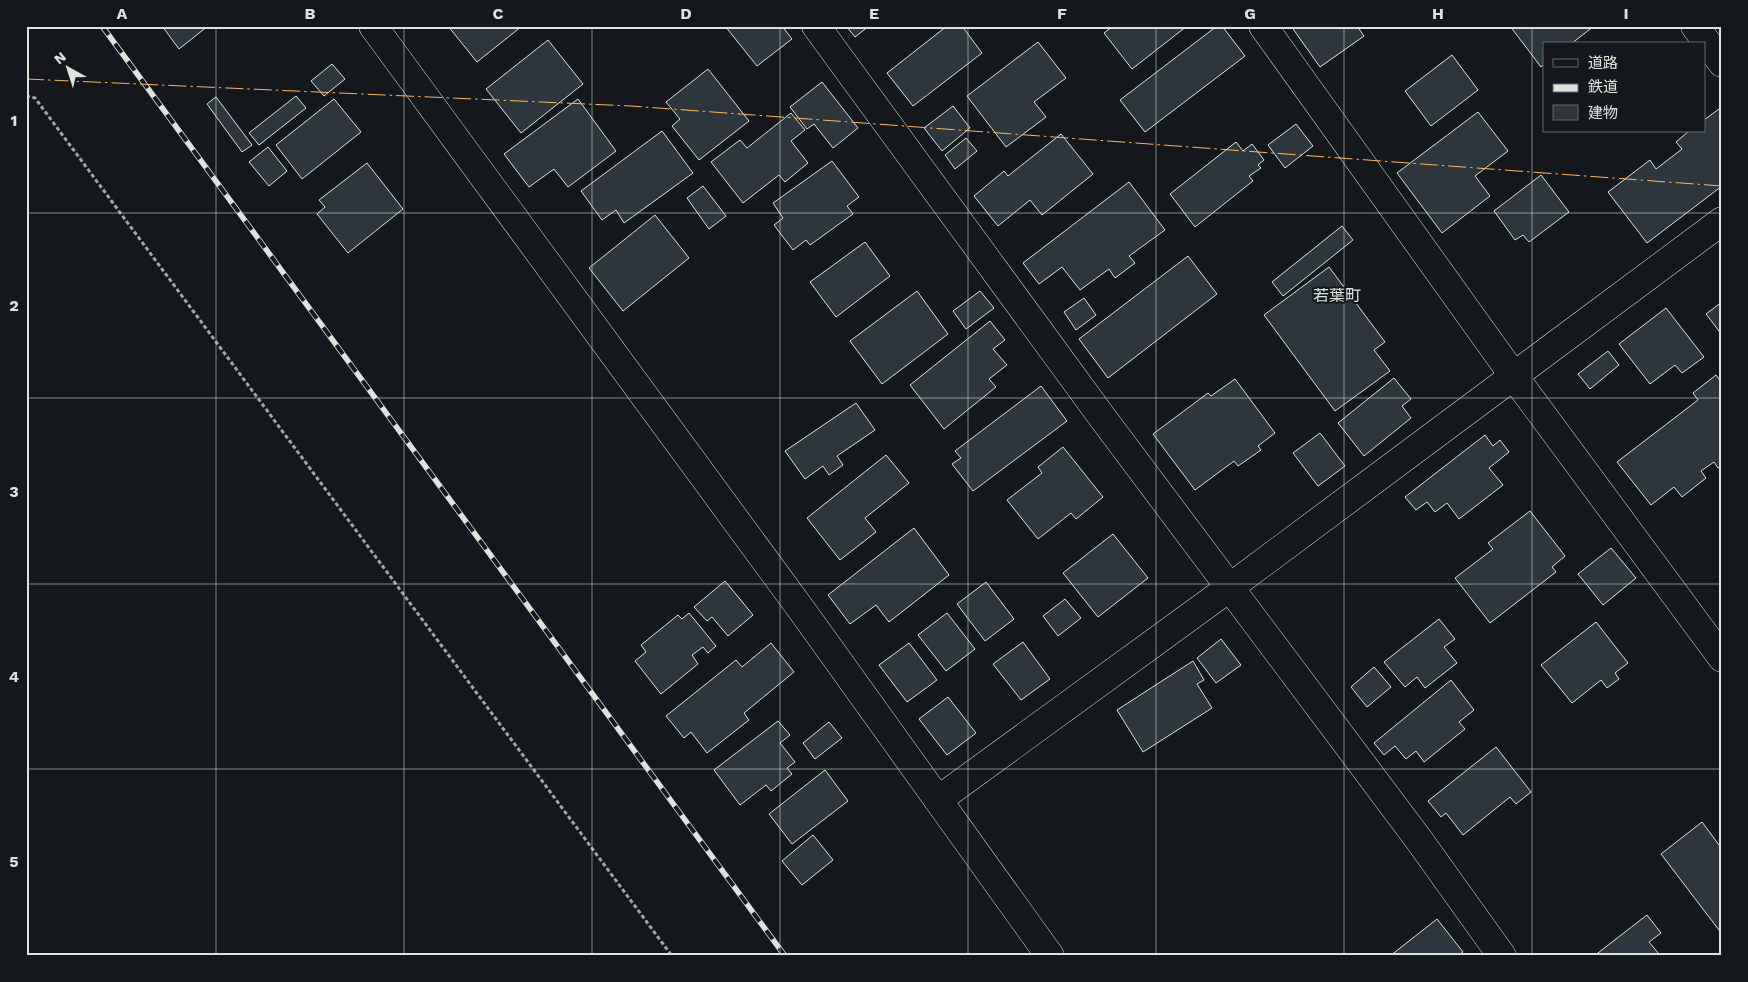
<svg xmlns="http://www.w3.org/2000/svg" width="1748" height="982" font-family="'Work Sans','Noto Sans JP',sans-serif">
  <rect width="100%" height="100%" fill="#14181c"/>
  <!-- building -->
  <g fill="#2c363c" stroke="#d8e6dc">
    <polygon points="162,26 208,26 179,49"/>
    <polygon points="448,26 522,26 477,62"/>
    <polygon points="725,26 782,26 792,39 757,66"/>
    <polygon points="846,26 869,26 855,37"/>
    <polygon points="947,26 962,26 982,53 913,106 887,73"/>
    <polygon points="1113,26 1187,26 1132,69 1104,33"/>
    <polygon points="1217,26 1222,26 1245,56 1145,132 1120,100"/>
    <polygon points="1291,26 1357,26 1364,36 1320,67"/>
    <polygon points="1510,26 1594,26 1571,44 1544,44 1544,64 1541,67"/>
    <polygon points="548,40 583,84 521,133 486,89"/>
    <polygon points="1038,42 1066,78 1034,102 1046,117 1006,147 967,96"/>
    <polygon points="1452,55 1478,90 1431,126 1405,91"/>
    <polygon points="332,64 345,79 324,96 311,81"/>
    <polygon points="708,69 749,121 699,160 672,126 680,119 666,102"/>
    <polygon points="822,82 858,128 833,148 814,124 807,129 790,107"/>
    <polygon points="296,96 306,108 259,145 249,133"/>
    <polygon points="216,97 252,145 242,152 207,104"/>
    <polygon points="334,99 361,132 302,179 276,145"/>
    <polygon points="578,99 616,151 568,187 554,169 529,187 504,154"/>
    <polygon points="953,106 970,128 942,151 924,128"/>
    <polygon points="1719,109 1722,112 1722,186 1647,243 1608,192 1650,160 1656,169 1682,149 1676,142 1689,131 1704,131 1704,120"/>
    <polygon points="1478,112 1508,151 1475,176 1490,196 1442,233 1397,173"/>
    <polygon points="791,113 805,130 791,141 808,163 785,182 779,175 743,203 711,162 740,140 747,148"/>
    <polygon points="1296,124 1313,146 1285,168 1268,145"/>
    <polygon points="662,131 693,173 624,223 616,210 602,220 581,191"/>
    <polygon points="1061,134 1093,174 1042,215 1030,200 998,226 974,196 1004,171 1008,176"/>
    <polygon points="966,138 977,151 955,169 945,155"/>
    <polygon points="1236,142 1243,151 1252,144 1264,160 1258,165 1261,168 1249,176 1253,181 1195,227 1170,194"/>
    <polygon points="268,147 287,171 269,186 249,162"/>
    <polygon points="832,161 859,197 847,206 853,214 810,245 806,240 793,250 774,225 783,218 773,203"/>
    <polygon points="367,163 403,209 348,253 317,214 325,207 319,200"/>
    <polygon points="1541,175 1569,212 1529,242 1523,235 1515,240 1494,211"/>
    <polygon points="1129,182 1165,230 1129,256 1135,263 1115,278 1109,269 1080,290 1062,267 1039,284 1023,263"/>
    <polygon points="703,186 726,216 709,229 687,198"/>
    <polygon points="655,215 689,258 623,311 589,268"/>
    <polygon points="1342,226 1353,240 1283,296 1272,282"/>
    <polygon points="865,242 890,276 836,317 810,282"/>
    <polygon points="1188,256 1217,294 1108,378 1079,339"/>
    <polygon points="1329,267 1385,342 1374,350 1390,371 1335,411 1264,315"/>
    <polygon points="917,291 948,334 882,384 850,341"/>
    <polygon points="980,291 994,308 966,329 953,311"/>
    <polygon points="1084,298 1096,315 1076,330 1064,312"/>
    <polygon points="1722,302 1722,335 1706,314"/>
    <polygon points="1666,308 1704,357 1682,373 1675,365 1650,384 1619,344"/>
    <polygon points="990,321 1005,340 993,349 1007,365 989,379 996,387 944,429 910,385"/>
    <polygon points="1608,351 1619,365 1590,389 1578,374"/>
    <polygon points="1716,375 1722,383 1722,465 1718,468 1714,462 1701,471 1706,478 1682,497 1674,487 1651,505 1617,462 1698,400 1693,393"/>
    <polygon points="1394,378 1411,399 1402,406 1411,418 1364,456 1338,423"/>
    <polygon points="1235,379 1275,433 1258,446 1261,450 1238,466 1234,461 1195,490 1153,434 1208,393 1211,396"/>
    <polygon points="1041,386 1067,421 973,491 952,464 961,458 955,451"/>
    <polygon points="856,403 875,430 837,456 843,465 829,475 823,466 805,479 785,451"/>
    <polygon points="1320,433 1345,466 1318,486 1293,453"/>
    <polygon points="1485,435 1493,446 1500,440 1509,452 1489,468 1503,485 1459,519 1447,503 1435,512 1427,502 1416,510 1405,497"/>
    <polygon points="1063,447 1103,497 1076,519 1071,513 1038,539 1007,500 1042,473 1038,467"/>
    <polygon points="886,455 909,483 865,518 876,532 840,560 807,518"/>
    <polygon points="1530,511 1565,556 1552,567 1556,572 1490,623 1455,578 1493,549 1488,543"/>
    <polygon points="914,528 949,575 889,622 876,605 850,624 828,595"/>
    <polygon points="1113,534 1148,578 1098,617 1063,573"/>
    <polygon points="1611,548 1636,578 1603,605 1578,574"/>
    <polygon points="725,581 753,615 728,636 712,617 707,621 694,607"/>
    <polygon points="986,582 1014,619 985,641 957,604"/>
    <polygon points="1065,599 1081,618 1058,636 1043,616"/>
    <polygon points="689,613 716,646 708,653 703,647 692,655 698,664 661,694 635,661 646,652 641,645 678,615 682,619"/>
    <polygon points="947,613 975,649 946,671 918,635"/>
    <polygon points="1439,619 1455,639 1444,647 1457,663 1425,688 1417,677 1405,687 1384,662"/>
    <polygon points="1596,622 1628,663 1615,673 1619,679 1607,688 1601,680 1572,703 1541,665"/>
    <polygon points="1221,639 1241,665 1216,683 1197,658"/>
    <polygon points="1023,642 1050,679 1021,700 993,664"/>
    <polygon points="771,643 794,672 744,713 749,720 707,753 691,732 684,738 666,716 736,660 742,667"/>
    <polygon points="909,643 937,680 907,702 879,665"/>
    <polygon points="1193,661 1204,680 1197,684 1212,708 1143,752 1117,710"/>
    <polygon points="1374,667 1391,687 1367,707 1351,687"/>
    <polygon points="1451,680 1474,710 1459,722 1465,729 1424,762 1416,751 1406,759 1395,746 1384,755 1374,743"/>
    <polygon points="948,697 976,733 947,755 919,719"/>
    <polygon points="778,721 790,735 780,743 795,762 787,768 792,774 771,791 766,785 740,805 714,770"/>
    <polygon points="829,722 842,738 815,759 803,743"/>
    <polygon points="1496,747 1531,792 1516,804 1510,797 1463,835 1446,813 1441,817 1428,801"/>
    <polygon points="825,770 848,801 792,844 769,814"/>
    <polygon points="1702,822 1722,849 1722,934 1661,854"/>
    <polygon points="813,835 833,860 802,885 782,861"/>
    <polygon points="1647,915 1661,933 1649,942 1659,954 1657,956 1594,956"/>
    <polygon points="1437,919 1463,952 1457,956 1390,956"/>
  </g>
  <g fill="none" stroke-linecap="round" stroke-linejoin="round">
    <!-- minor casing -->
    <g stroke="#d8e6dc" stroke-width="29">
      <g id="minor">
        <polyline points="373,26 806,616 1050,956"/>
        <polyline points="816,26 1102,417 1419,840 1502,956"/>
        <polyline points="1263,26 1513,375 1722,658"/>
        <polyline points="1695,26 1722,63"/>
        <polyline points="938,800 1229,588 1722,221"/>
      </g>
    </g>
    <!-- path -->
    <polyline stroke="#9da8a2" stroke-width="3" stroke-dasharray="4 2.5" stroke-linecap="butt" points="26,96 35,98 672,956"/>
    <!-- minor -->
    <use href="#minor" stroke="#14181c" stroke-width="28"/>
    <!-- rail casing -->
    <g stroke="#d8e6dc" stroke-width="5.5">
      <polyline id="rail" points="102,26 785,956"/>
    </g>
    <!-- rail -->
    <use href="#rail" stroke="#14181c" stroke-width="4" stroke-dasharray="11" stroke-linecap="butt"/>
    <!-- power -->
    <polyline stroke="#ffb74d" stroke-width="1" stroke-dasharray="18 4 2.5 4" stroke-linecap="butt" points="26,79 631,106 1722,186"/>
  </g>
  <!-- grid -->
  <path fill="none" stroke="#d8e6dc" stroke-width="1" stroke-opacity="0.55" d="M 216,26 L 216,956M 404,26 L 404,956M 592,26 L 592,956M 780,26 L 780,956M 968,26 L 968,956M 1156,26 L 1156,956M 1344,26 L 1344,956M 1532,26 L 1532,956M 26,213 L 1722,213M 26,398 L 1722,398M 26,584 L 1722,584M 26,769 L 1722,769"/>
  <g text-anchor="middle" stroke-width="4" stroke-linejoin="round" paint-order="stroke">
    <!-- neighbourhood labels -->
    <g font-size="16" fill="#d8e6dc" stroke="#14181c">
      <text x="1337" y="301">若葉町</text>
    </g>
  </g>
  <!-- border -->
  <rect width="1748" height="982" fill="none" stroke="#14181c" stroke-width="55"/>
  <!-- legend -->
  <rect x="1543" y="42" width="162" height="90" fill="#14181c" stroke="#626a69"/>
  <rect x="1553" y="59" width="25" height="8" fill="#14181c" stroke="#626a69"/>
  <text x="1588" y="68" font-size="15" fill="#d8e6dc">道路</text>
  <rect x="1553" y="84" width="25" height="8" fill="#d8e6dc" stroke="#626a69"/>
  <text x="1588" y="92" font-size="15" fill="#d8e6dc">鉄道</text>
  <rect x="1553" y="105" width="25" height="15" fill="#2c363c" stroke="#626a69"/>
  <text x="1588" y="118" font-size="15" fill="#d8e6dc">建物</text>
  <!-- north arrow -->
  <g transform="translate(68 68) rotate(321)" stroke="#14181c" stroke-width="4" paint-order="stroke">
  <path d="M0-4L9 19L0 12L-9 19Z" fill="#d8e6dc"/>
  <text y="-8" font-size="14" font-weight="bold" text-anchor="middle" fill="#d8e6dc">N</text>
  </g>
  <rect x="28" y="28" width="1692" height="926" fill="none" stroke="#d8e6dc" stroke-width="2"/>
  <g font-size="16" text-anchor="middle" font-weight="bold" fill="#d8e6dc">
    <text x="122" y="19">A</text>
    <text x="310" y="19">B</text>
    <text x="498" y="19">C</text>
    <text x="686" y="19">D</text>
    <text x="874" y="19">E</text>
    <text x="1062" y="19">F</text>
    <text x="1250" y="19">G</text>
    <text x="1438" y="19">H</text>
    <text x="1626" y="19">I</text>
    <text x="14" y="126">1</text>
    <text x="14" y="311">2</text>
    <text x="14" y="497">3</text>
    <text x="14" y="682">4</text>
    <text x="14" y="867">5</text>
  </g>
</svg>
